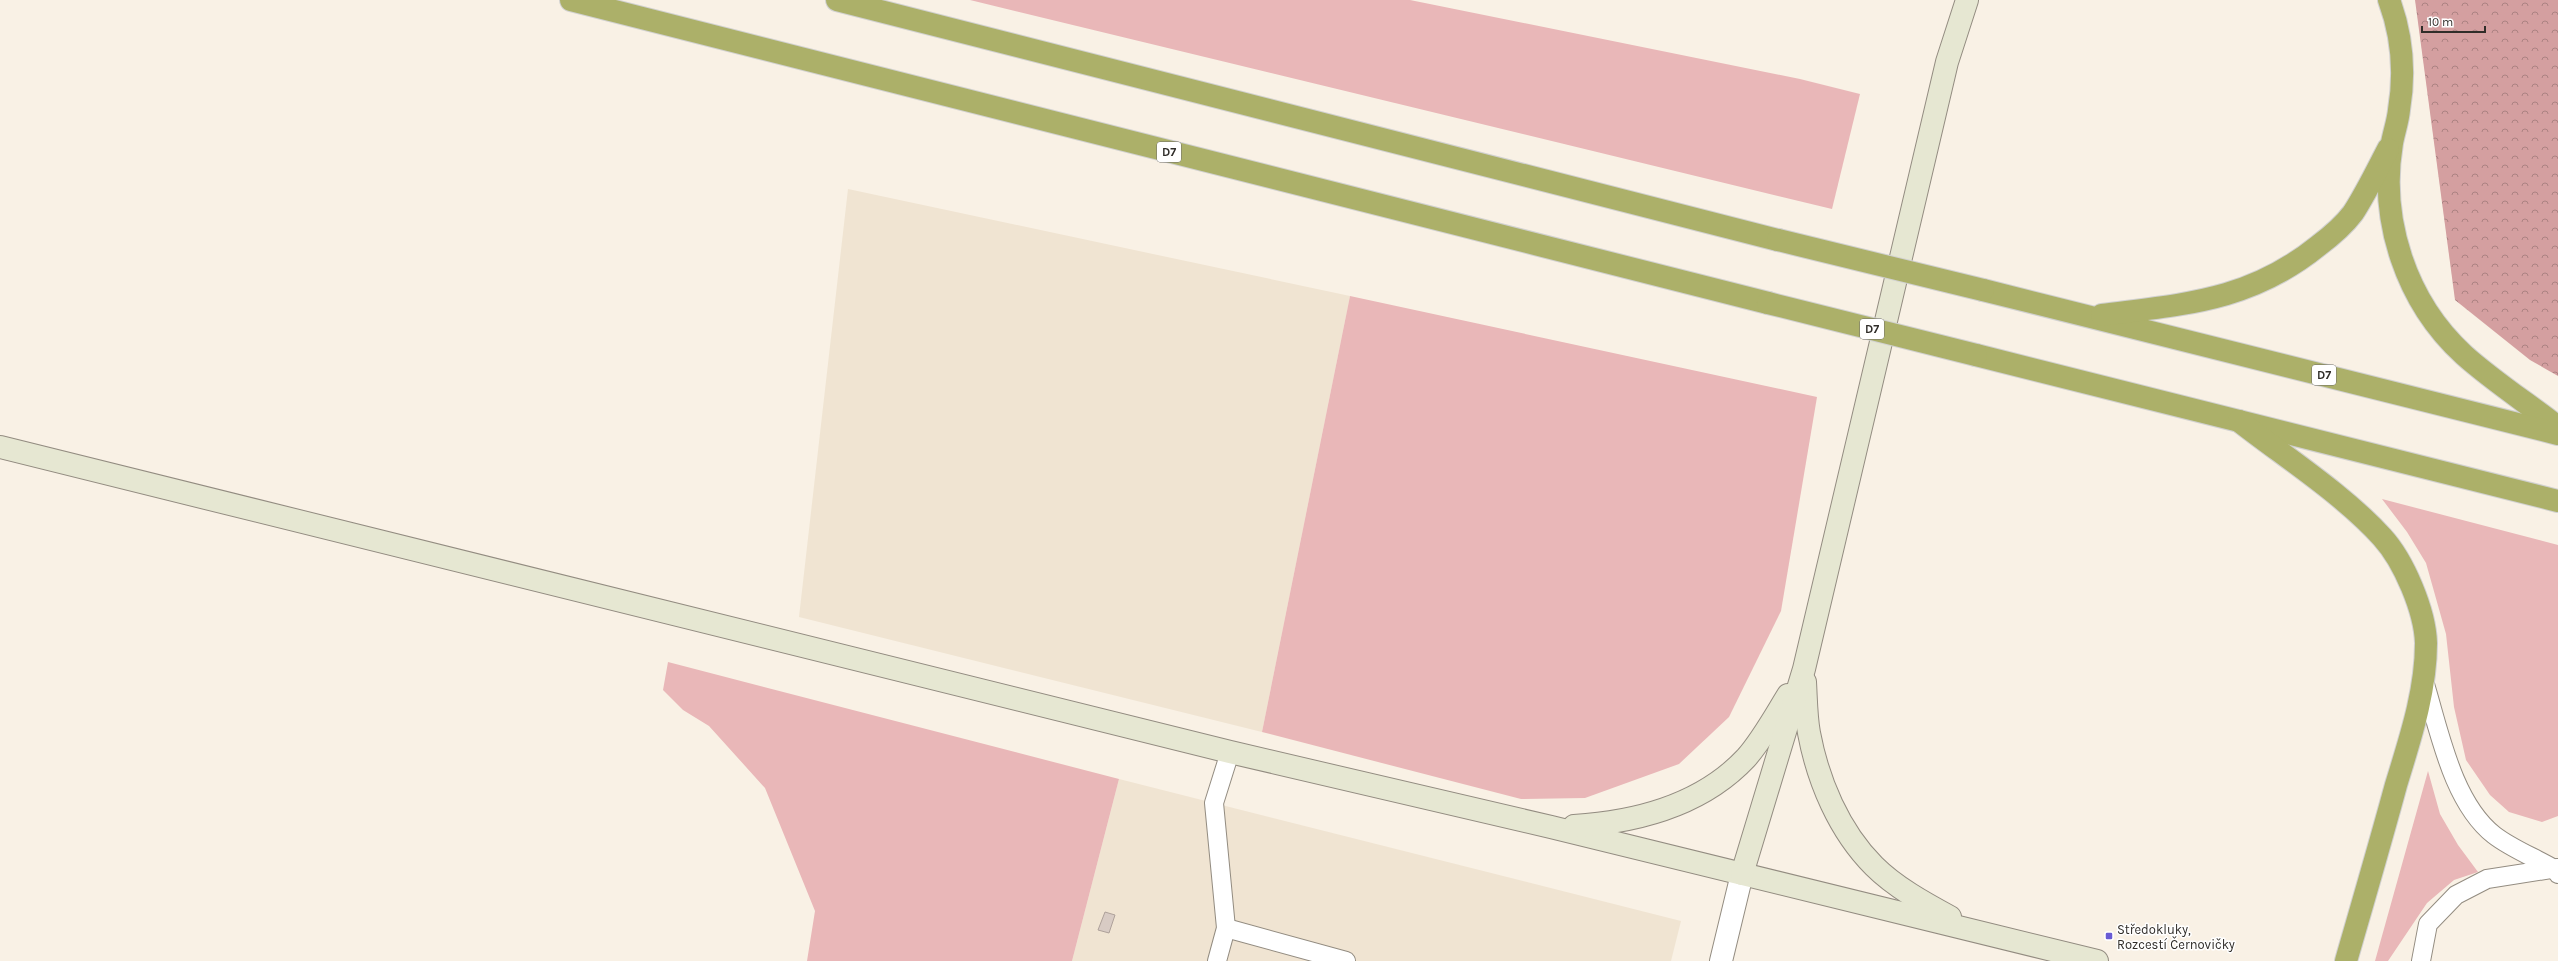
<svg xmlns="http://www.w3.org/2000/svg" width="2558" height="961" font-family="Karla,sans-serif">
  <defs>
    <pattern id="forest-crowns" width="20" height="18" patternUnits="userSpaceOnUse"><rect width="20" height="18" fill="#d49fa0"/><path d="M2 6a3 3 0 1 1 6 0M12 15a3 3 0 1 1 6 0" fill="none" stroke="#ac8282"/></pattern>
  </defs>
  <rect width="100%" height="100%" fill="#f9f1e5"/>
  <!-- built -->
  <g fill="#f0e4d2">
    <polygon points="848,189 1350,296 1262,732 799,617"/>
    <polygon points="1119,779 1681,921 1671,961 1072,961"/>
  </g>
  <!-- grass -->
  <g fill="#e9b7b8">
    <polygon points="970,0 1410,0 1800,79 1860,94 1832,209"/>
    <polygon points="1350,296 1817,397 1781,611 1729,717 1679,764 1585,798 1521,799 1262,732"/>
    <polygon points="2382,499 2558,545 2558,816 2542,822 2509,812 2490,795 2466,760 2454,707 2446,634 2426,563 2407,532"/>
    <polygon points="668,662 1119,779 1072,961 807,961 815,911 765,788 709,726 683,710 663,690"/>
    <polygon points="2428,771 2440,814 2458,845 2478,872 2454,880 2427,903 2388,961 2375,961"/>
  </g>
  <!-- forest -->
  <polygon fill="url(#forest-crowns)" points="2415,0 2558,0 2558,376 2530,360 2455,300"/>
  <!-- building -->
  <polygon fill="#d8cbc4" stroke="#aea19a" points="1105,912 1115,915 1109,933 1098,930"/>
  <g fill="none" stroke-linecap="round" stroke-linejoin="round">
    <!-- lane casing -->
    <g stroke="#938c81" stroke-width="20">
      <g id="lane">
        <path d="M 2424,681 C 2439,729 2452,802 2494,835 C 2512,849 2536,858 2556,870 L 2558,874"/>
        <polyline points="1226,928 1346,961"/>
        <polyline points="1217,961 1226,928 1214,803 1230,752"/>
        <polyline points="2421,961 2428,924 2456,895 2487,879 2558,868"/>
      </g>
    </g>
    <!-- street casing -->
    <g stroke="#938c81" stroke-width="24">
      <polyline id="street" points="1721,961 1742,874"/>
    </g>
    <!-- secondary casing -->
    <g stroke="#938c81" stroke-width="24">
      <g id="secondary">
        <polyline points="0,447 1230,752 1551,827 2097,961"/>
        <path d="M 1805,682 C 1806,699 1806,717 1809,733 C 1818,781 1839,831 1874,866 C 1895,887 1924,903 1950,917"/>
        <path d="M 1574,826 C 1637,822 1701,806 1746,758 C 1762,740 1775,716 1788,695"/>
        <polyline points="1742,874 1804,669 1947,62 1967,0"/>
      </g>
    </g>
    <!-- highway casing -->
    <g stroke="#d1d1d0" stroke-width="24">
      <g id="highway">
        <polyline points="571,0 1768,303"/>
        <polyline points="837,0 1778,240"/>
        <path d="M 2389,0 C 2402,35 2405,74 2399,110 C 2398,121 2394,132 2392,143 C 2379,220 2406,302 2464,355 C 2493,381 2527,403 2558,427"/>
        <polyline points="1983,290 2558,434"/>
        <path d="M 2102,315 C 2185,304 2250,301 2318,246 C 2330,237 2344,225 2353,213 C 2366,193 2377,170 2388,149"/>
        <polyline points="1976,355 2558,501"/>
        <path d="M 2239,421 C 2285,457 2343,494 2382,537 C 2404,561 2425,611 2426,643 C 2426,692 2410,739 2396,785 C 2380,844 2363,902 2346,961"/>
      </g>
    </g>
    <!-- lane -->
    <use href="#lane" stroke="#fff" stroke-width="18"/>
    <!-- street -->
    <use href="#street" stroke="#fff" stroke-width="22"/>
    <!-- secondary -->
    <use href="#secondary" stroke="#e6e7d2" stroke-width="22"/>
    <!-- highway -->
    <use href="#highway" stroke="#acb069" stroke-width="22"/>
    <!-- highway-bridge casing -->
    <g stroke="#d1d1d0" stroke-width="24" stroke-linecap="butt">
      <g id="highway-bridge">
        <polyline points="1778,240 1983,290"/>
        <polyline points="1768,303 1976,355"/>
      </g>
    </g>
    <!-- highway-bridge -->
    <use href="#highway-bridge" stroke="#acb069" stroke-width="22"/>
  </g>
  <!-- markers -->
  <rect fill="#695bd4" stroke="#fff" stroke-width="1.5" x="2105" y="932" width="8" height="8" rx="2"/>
  <g text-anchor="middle" stroke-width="3" stroke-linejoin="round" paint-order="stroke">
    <!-- shield labels -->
    <g fill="#fff" stroke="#6e6c69" stroke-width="1">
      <rect x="1157" y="142" width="24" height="20" rx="3"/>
      <rect x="1860" y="319" width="24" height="20" rx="3"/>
      <rect x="2312" y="365" width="24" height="20" rx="3"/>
    </g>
    <g font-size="12" font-weight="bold" fill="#302d29">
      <text x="1169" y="156">D7</text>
      <text x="1872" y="333">D7</text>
      <text x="2324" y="379">D7</text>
    </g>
    <!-- poi labels -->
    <g font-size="13" fill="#302d29" stroke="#fff" text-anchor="start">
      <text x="2117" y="934">Středokluky,<tspan x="2117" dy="15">Rozcestí Černovičky</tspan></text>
    </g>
  </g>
  <!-- scale -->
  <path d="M2422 26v6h63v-6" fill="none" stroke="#302d29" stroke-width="2"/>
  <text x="2428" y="26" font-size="12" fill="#302d29" stroke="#ffffff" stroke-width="3" paint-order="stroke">10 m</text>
</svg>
